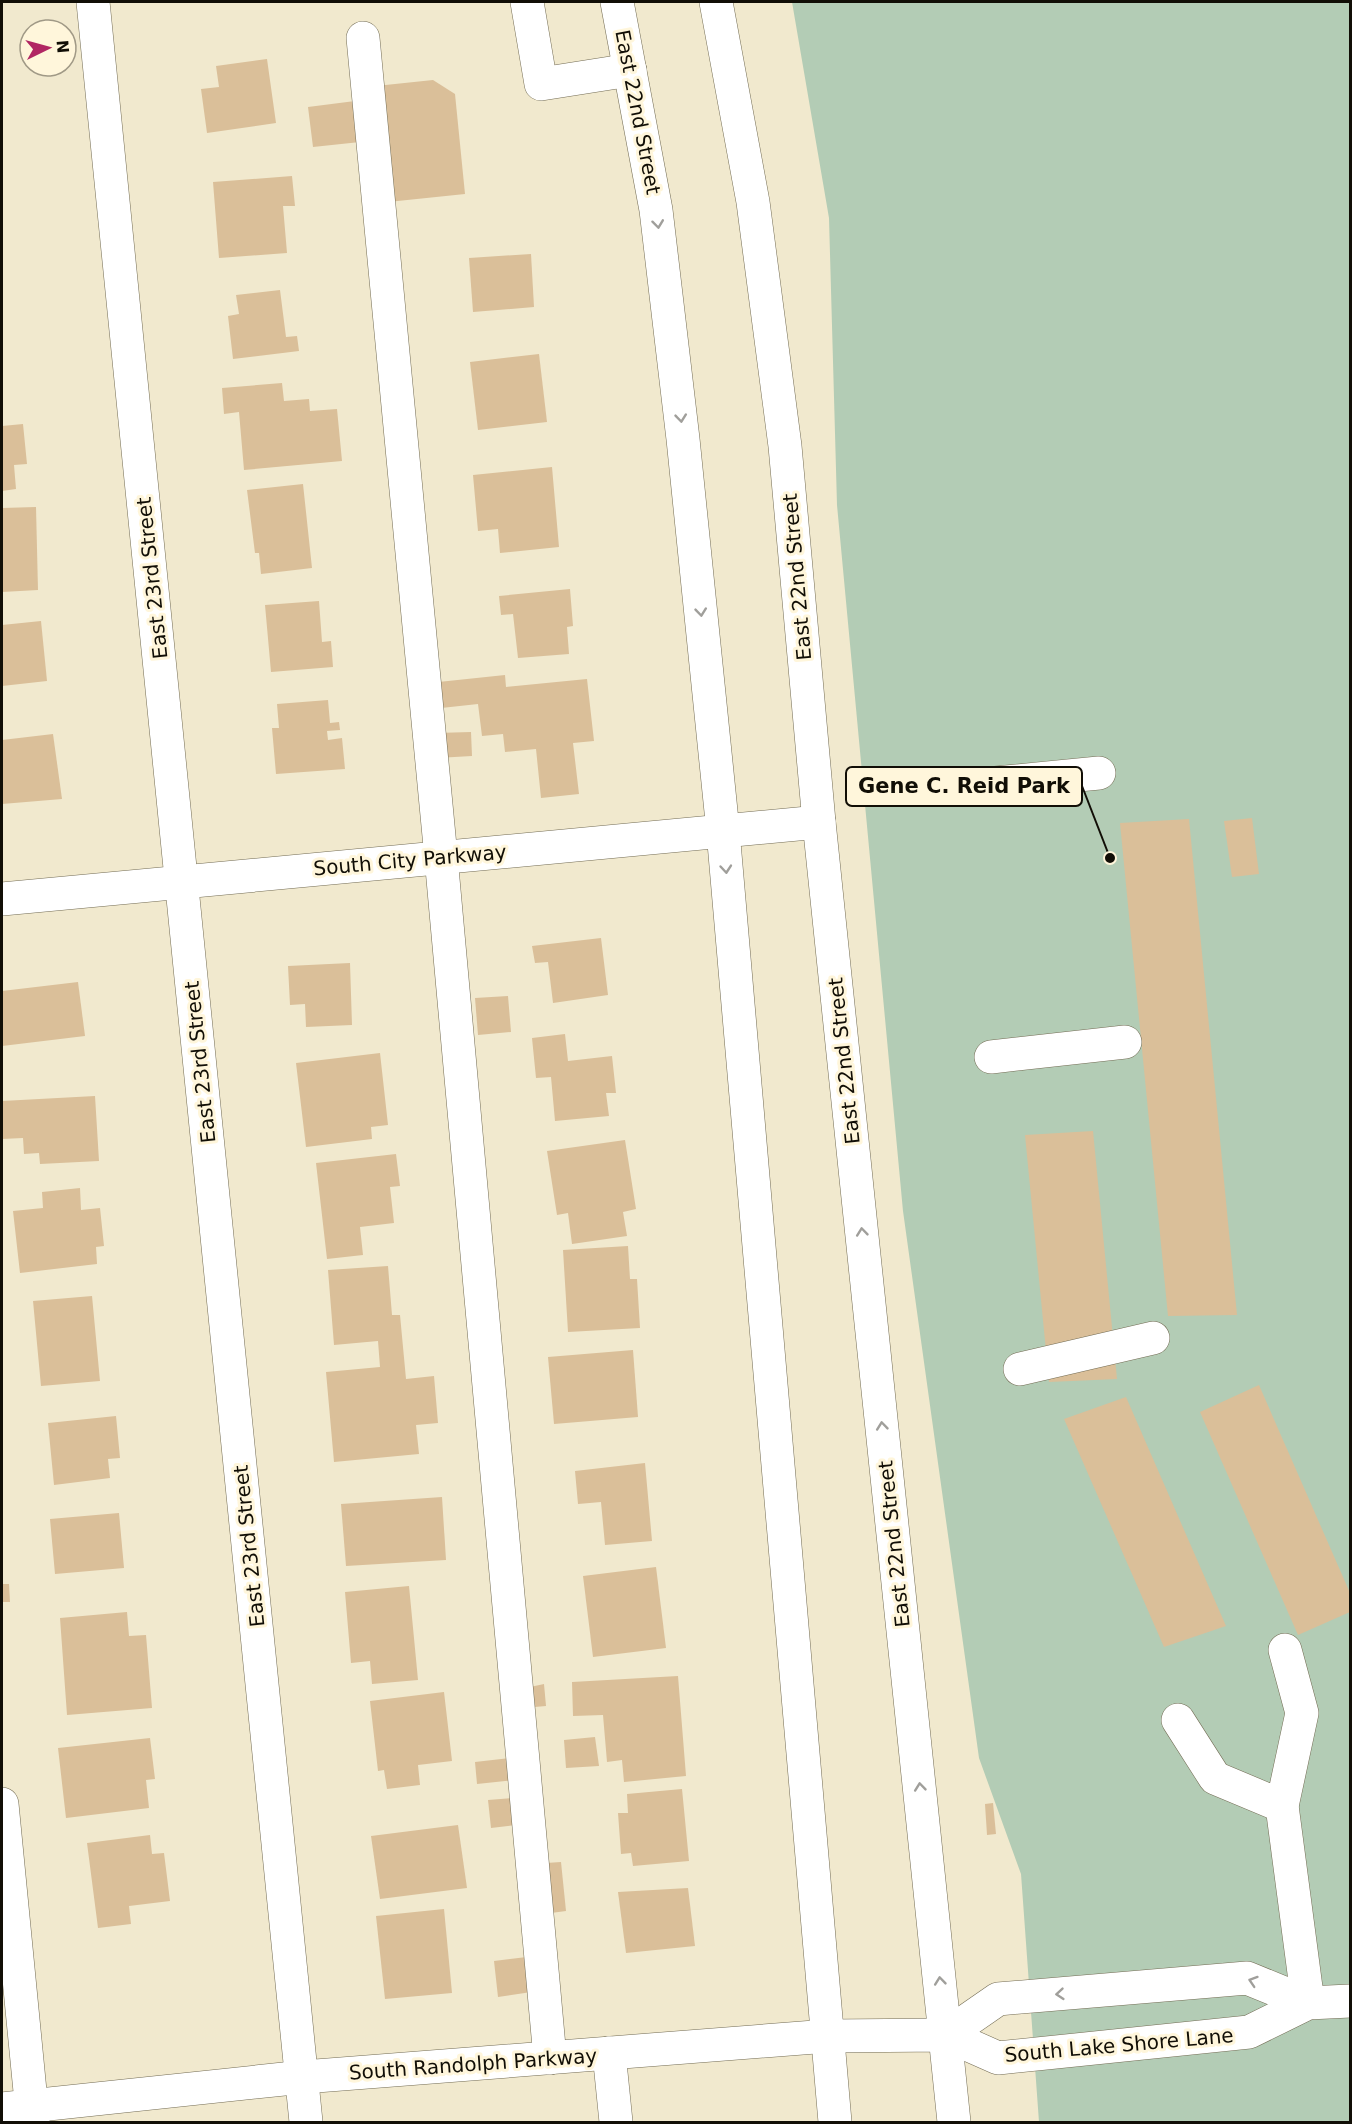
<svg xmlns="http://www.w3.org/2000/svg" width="1352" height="2124" font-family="'DejaVu Sans',sans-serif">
  <rect width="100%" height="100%" fill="#f1e9ce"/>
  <!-- green -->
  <polygon fill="#b3ccb5" points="792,2 1350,2 1350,2122 1039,2122 1021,1874 979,1758 903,1211 837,505 829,218"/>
  <!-- building -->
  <g fill="#dabf99">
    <polygon points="267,59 276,123 207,133 201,89 219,87 216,66"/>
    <polygon points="433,80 455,94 465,194 388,202 376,86"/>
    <polygon points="355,101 360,142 313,147 308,107"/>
    <polygon points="292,176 295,206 283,206 287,253 219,258 213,182"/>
    <polygon points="531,254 534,307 473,312 469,258"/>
    <polygon points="280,290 286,337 297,336 299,351 233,359 228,316 239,314 236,295"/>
    <polygon points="539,354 547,422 478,430 470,362"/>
    <polygon points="282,383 284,401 309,399 310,411 337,409 342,461 244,470 239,412 224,414 222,388"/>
    <polygon points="23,424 27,464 14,465 16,489 2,491 2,426"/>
    <polygon points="552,467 559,547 500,553 498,529 478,531 473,475"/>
    <polygon points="303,484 312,568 261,574 259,553 255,553 247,490"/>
    <polygon points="36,507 38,590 2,592 2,508"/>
    <polygon points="570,589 573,626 567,627 569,654 518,658 513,614 501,615 499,596"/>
    <polygon points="319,601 322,642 331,641 333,667 271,672 265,605"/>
    <polygon points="41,621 47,681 2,686 2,625"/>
    <polygon points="505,675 506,687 587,679 594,741 573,743 579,794 541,798 536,749 505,752 503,734 482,736 478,704 432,709 429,683"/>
    <polygon points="328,700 330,723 339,722 340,730 327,731 328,740 342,738 345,769 276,774 272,728 279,728 277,704"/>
    <polygon points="471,732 472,756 437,758 436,733"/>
    <polygon points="53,734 62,799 2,804 2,740"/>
    <polygon points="1252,818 1259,874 1232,877 1224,821"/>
    <polygon points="1189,819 1237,1315 1168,1316 1120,823"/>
    <polygon points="601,938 608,995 553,1003 548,962 535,963 532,946"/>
    <polygon points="350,963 352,1025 306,1027 305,1004 290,1005 288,966"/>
    <polygon points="78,982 85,1036 2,1046 2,991"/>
    <polygon points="508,996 511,1032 478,1035 475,998"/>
    <polygon points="565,1034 568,1061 612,1056 616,1093 606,1093 609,1116 555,1121 551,1077 536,1078 532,1038"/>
    <polygon points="380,1053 388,1125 371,1127 372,1139 306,1147 296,1063"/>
    <polygon points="95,1096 99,1161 40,1164 39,1153 24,1154 23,1138 2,1139 2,1101"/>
    <polygon points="1093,1131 1117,1379 1049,1382 1025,1135"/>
    <polygon points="625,1140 636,1209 623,1212 627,1236 572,1244 568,1213 557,1215 547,1151"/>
    <polygon points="396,1154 400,1186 390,1187 394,1223 360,1227 363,1255 327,1259 316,1163"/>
    <polygon points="80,1188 81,1210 100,1208 104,1246 96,1247 97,1264 20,1273 13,1211 43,1208 42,1192"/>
    <polygon points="628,1246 630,1279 637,1279 640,1328 568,1332 563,1250"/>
    <polygon points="388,1266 392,1315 400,1315 406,1379 434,1376 438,1423 416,1425 419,1454 334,1462 326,1372 380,1367 378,1341 334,1345 328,1270"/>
    <polygon points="92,1296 100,1381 41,1386 33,1301"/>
    <polygon points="633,1350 638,1417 554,1424 548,1357"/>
    <polygon points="1259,1385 1350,1593 1350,1612 1298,1635 1200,1412"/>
    <polygon points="1126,1397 1226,1626 1164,1647 1064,1419"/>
    <polygon points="116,1416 120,1458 108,1459 110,1478 54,1485 48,1423"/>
    <polygon points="645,1463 652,1541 605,1545 601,1502 578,1504 575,1471"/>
    <polygon points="442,1497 446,1560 346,1566 341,1504"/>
    <polygon points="119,1513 124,1568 55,1574 50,1519"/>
    <polygon points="656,1567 666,1648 593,1657 583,1576"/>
    <polygon points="2,1584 9,1584 10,1602 2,1602"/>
    <polygon points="409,1586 418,1680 372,1684 370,1661 351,1663 345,1592"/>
    <polygon points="127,1612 129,1636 146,1635 152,1708 67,1715 60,1618"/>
    <polygon points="678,1676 686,1776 624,1782 622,1760 607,1762 603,1715 573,1716 572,1682"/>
    <polygon points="544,1684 546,1706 523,1708 521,1689"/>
    <polygon points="444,1692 452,1761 418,1765 420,1785 387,1789 384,1770 378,1771 370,1701"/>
    <polygon points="595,1737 599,1766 566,1768 564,1740"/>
    <polygon points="150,1738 155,1779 146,1780 149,1808 66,1818 58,1748"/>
    <polygon points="511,1758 514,1780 477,1784 475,1762"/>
    <polygon points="682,1789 689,1861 633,1866 631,1853 621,1854 618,1813 628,1813 627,1794"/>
    <polygon points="512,1798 515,1825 491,1828 488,1800"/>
    <polygon points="993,1803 996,1834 987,1835 985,1804"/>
    <polygon points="458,1825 467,1888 380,1899 371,1836"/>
    <polygon points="150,1835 152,1854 164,1853 170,1901 129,1906 131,1924 98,1928 87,1843"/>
    <polygon points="561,1862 566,1911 551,1913 546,1863"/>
    <polygon points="688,1888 695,1946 626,1953 618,1892"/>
    <polygon points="444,1909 452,1993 385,1999 376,1916"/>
    <polygon points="535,1956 538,1991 498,1997 494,1961"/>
  </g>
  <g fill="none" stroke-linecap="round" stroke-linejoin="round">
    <!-- minor casing -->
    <g stroke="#736c54" stroke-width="34">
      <g id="minor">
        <polyline points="93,2 306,2122"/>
        <polyline points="527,2 541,84 630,70"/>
        <polyline points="363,38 441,857 550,2058"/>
        <polyline points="964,786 1099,773"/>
        <polyline points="2,899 819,822"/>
        <polyline points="991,1057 1125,1042"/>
        <polyline points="1020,1369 1153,1338"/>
        <polyline points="1178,1720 1215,1778 1282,1806 1302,1713 1285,1650"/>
        <polyline points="2,1804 33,2122"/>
        <polyline points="1282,1806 1308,2003"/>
        <polyline points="946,2035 998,1999 1247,1978 1308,2003"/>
        <polyline points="609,2053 616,2122"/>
        <polyline points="2,2109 303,2077 828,2036 946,2035 998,2058 1249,2032 1308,2003 1350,2001"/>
      </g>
    </g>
    <!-- major casing -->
    <g stroke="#736c54" stroke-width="34">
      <g id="major">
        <polyline points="617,2 656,210 683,439 723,831 835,2122"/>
        <polyline points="716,2 753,202 785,446 819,822 954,2122"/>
      </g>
    </g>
    <!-- minor -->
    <use href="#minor" stroke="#fff" stroke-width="33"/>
    <!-- major -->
    <use href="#major" stroke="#fff" stroke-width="33"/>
  </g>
  <!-- one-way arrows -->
  <defs><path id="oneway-chevron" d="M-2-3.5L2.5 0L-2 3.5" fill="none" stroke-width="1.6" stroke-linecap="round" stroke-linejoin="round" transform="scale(1.5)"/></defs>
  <g stroke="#a09f9b">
    <use href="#oneway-chevron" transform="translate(658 224) rotate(83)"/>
    <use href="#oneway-chevron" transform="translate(681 418) rotate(84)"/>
    <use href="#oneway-chevron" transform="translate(701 612) rotate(84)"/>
    <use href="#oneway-chevron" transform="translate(726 869) rotate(85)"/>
    <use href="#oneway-chevron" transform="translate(862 1232) rotate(-96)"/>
    <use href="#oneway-chevron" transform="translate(882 1426) rotate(-96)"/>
    <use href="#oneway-chevron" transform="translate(920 1787) rotate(-96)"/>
    <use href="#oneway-chevron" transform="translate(940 1981) rotate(-96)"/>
    <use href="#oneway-chevron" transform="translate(1253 1981) rotate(-162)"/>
    <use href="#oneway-chevron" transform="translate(1060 1994) rotate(175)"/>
  </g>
  <g text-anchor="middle" stroke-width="6" stroke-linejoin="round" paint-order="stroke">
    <!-- street labels -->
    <g font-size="20" fill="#110e06" stroke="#fff6db">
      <text transform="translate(638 112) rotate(79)" y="7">East 22nd Street</text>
      <text transform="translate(797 577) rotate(-95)" y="7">East 22nd Street</text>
      <text transform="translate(152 578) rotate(-96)" y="7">East 23rd Street</text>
      <text transform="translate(410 860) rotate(-5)" y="7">South City Parkway</text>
      <text transform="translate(844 1061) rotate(-96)" y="7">East 22nd Street</text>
      <text transform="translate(200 1062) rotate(-96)" y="7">East 23rd Street</text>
      <text transform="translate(894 1544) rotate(-96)" y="7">East 22nd Street</text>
      <text transform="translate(249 1546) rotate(-96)" y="7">East 23rd Street</text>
      <text transform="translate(1119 2045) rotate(-5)" y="7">South Lake Shore Lane</text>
      <text transform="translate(473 2064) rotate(-4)" y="7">South Randolph Parkway</text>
    </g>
  </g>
  <!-- callouts -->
  <path fill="none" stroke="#110e06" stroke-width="2" d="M1110 858L1082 786"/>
  <circle fill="#110e06" stroke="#fff6db" stroke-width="2" cx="1110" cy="858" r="6"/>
  <rect fill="#fff6db" stroke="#110e06" stroke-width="2" x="846" y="767" width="236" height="39" rx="6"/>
  <g font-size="21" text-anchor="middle" font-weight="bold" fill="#110e06">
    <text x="964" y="793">Gene C. Reid Park</text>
  </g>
  <!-- border -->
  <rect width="1352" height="2124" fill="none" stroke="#110e06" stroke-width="6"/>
  <!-- north arrow -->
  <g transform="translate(48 48) rotate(85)"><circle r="28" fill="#fff6db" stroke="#a09986" stroke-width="1.5"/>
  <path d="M0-4.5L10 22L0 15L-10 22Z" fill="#b12663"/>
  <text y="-9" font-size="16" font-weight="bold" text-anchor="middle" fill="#110e06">N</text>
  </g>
</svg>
